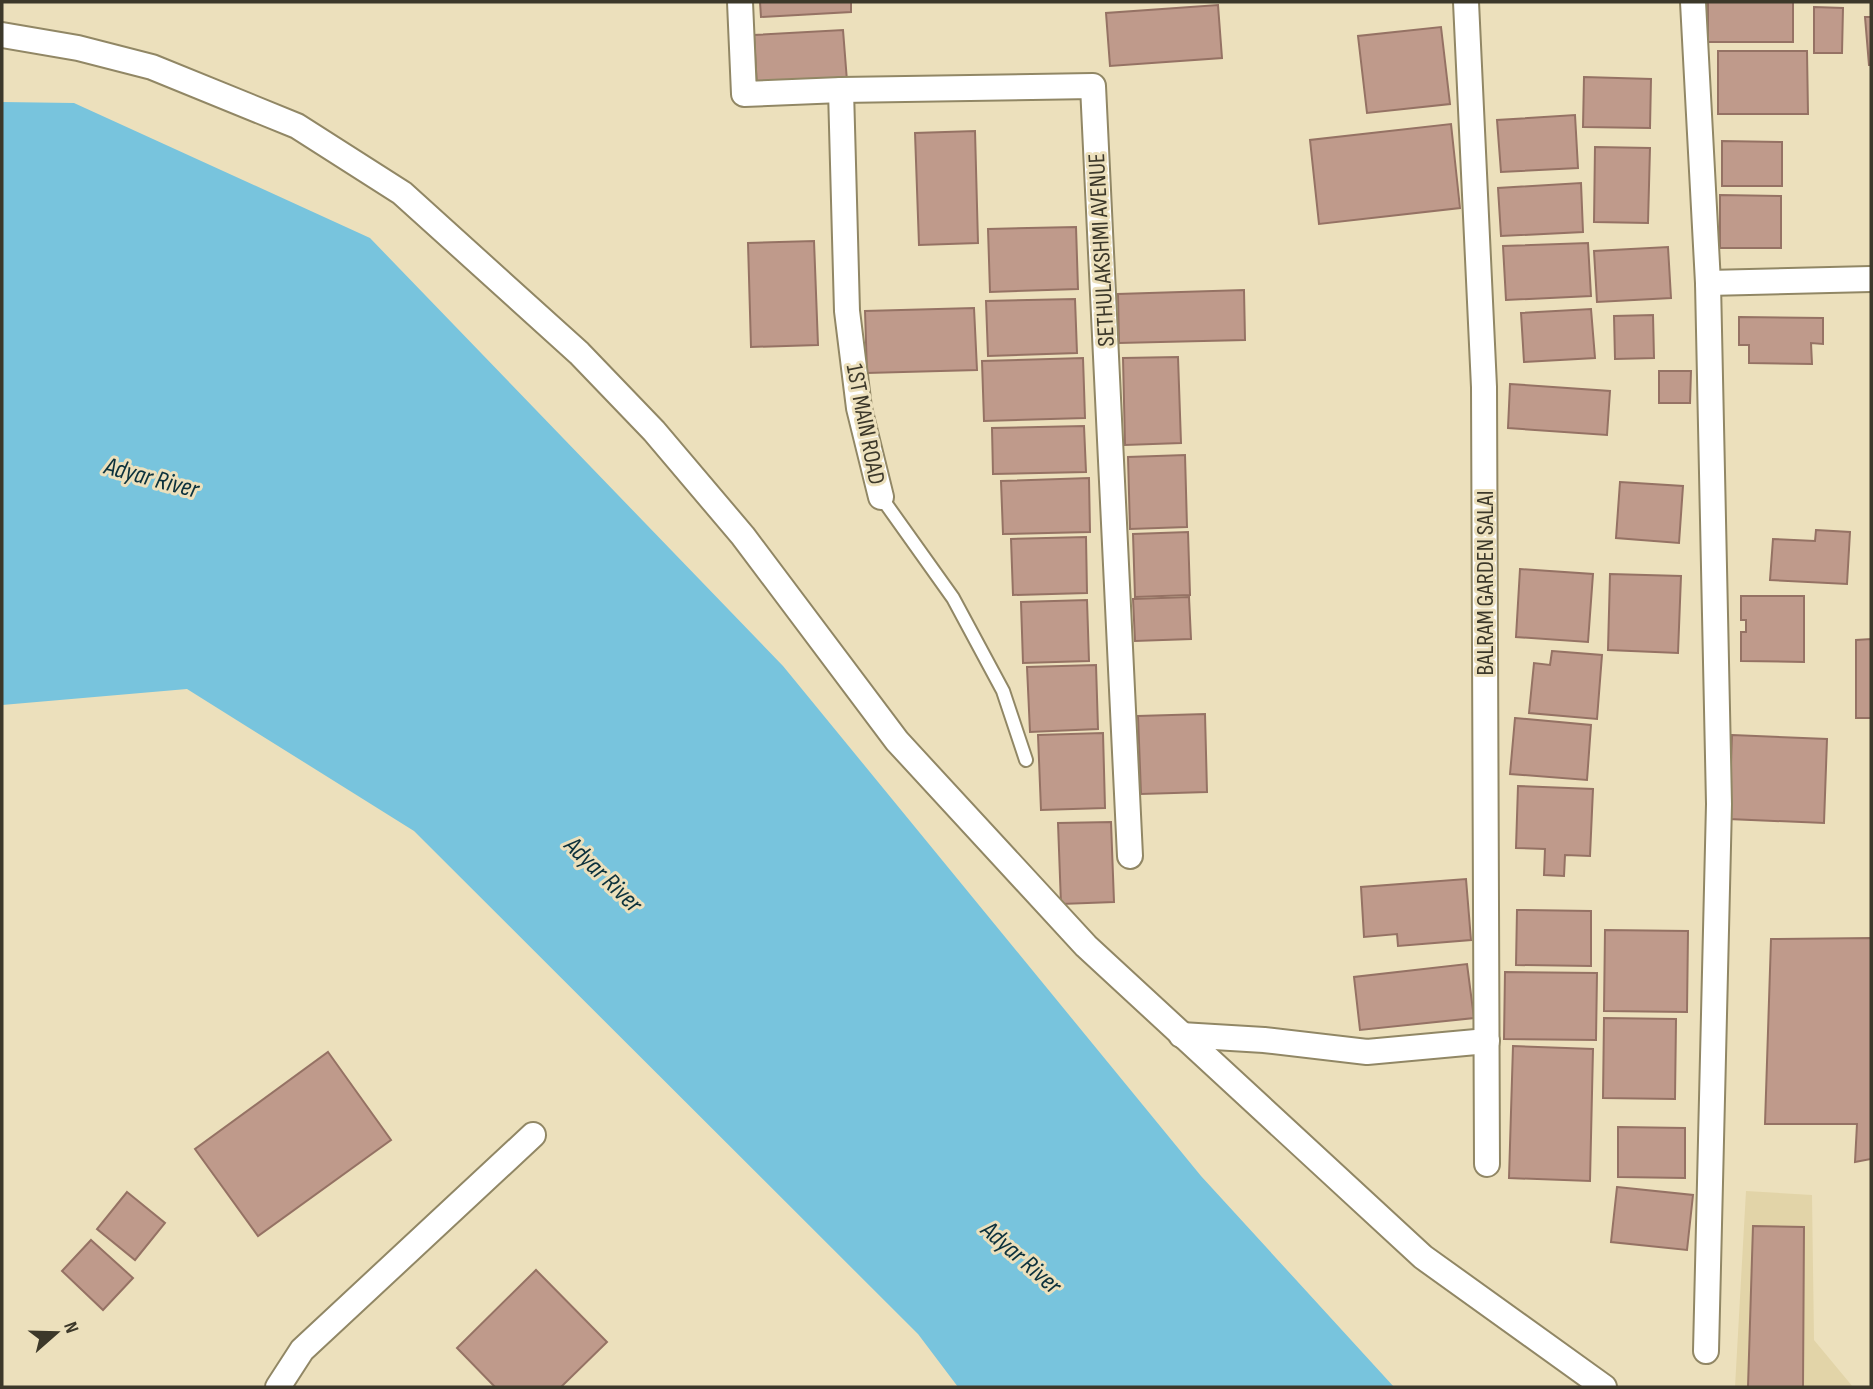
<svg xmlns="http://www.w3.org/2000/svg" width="1873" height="1389" font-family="'Sofia Sans Condensed',sans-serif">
  <rect width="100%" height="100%" fill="#ece0bc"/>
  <!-- built -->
  <polygon fill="#e2d4a8" points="1746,1191 1812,1195 1814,1340 1853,1387 1735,1387"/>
  <!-- water -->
  <polygon fill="#78c4dd" points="2,102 74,103 370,238 783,666 1201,1176 1394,1387 958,1387 918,1334 414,831 187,689 2,705"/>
  <!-- building -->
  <g fill="#bf9a8b" stroke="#957264" stroke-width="2">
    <polygon points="760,2 851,2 851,12 761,17"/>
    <rect x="1708" y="2" width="85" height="40"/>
    <polygon points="1218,5 1222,58 1110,66 1106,13"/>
    <polygon points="1814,7 1843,8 1842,53 1814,53"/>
    <polygon points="1865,17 1871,17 1871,65 1869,65"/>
    <polygon points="1441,27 1450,104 1367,113 1358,36"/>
    <polygon points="843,30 847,81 757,87 754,35"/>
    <polygon points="1718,51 1807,51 1808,114 1718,114"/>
    <polygon points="1584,77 1651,79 1650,128 1583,127"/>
    <polygon points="1575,115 1578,168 1501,172 1497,120"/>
    <polygon points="1451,124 1460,208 1319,224 1310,140"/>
    <polygon points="975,131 978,243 919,245 915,133"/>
    <polygon points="1722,141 1782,142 1782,186 1722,186"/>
    <polygon points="1595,147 1650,148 1648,223 1594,222"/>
    <polygon points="1581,183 1583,232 1501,236 1498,188"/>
    <polygon points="1720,195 1781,196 1781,248 1720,248"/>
    <polygon points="1076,227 1078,289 990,292 988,229"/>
    <polygon points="814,241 818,345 751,347 748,243"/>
    <polygon points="1588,243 1591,296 1506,300 1503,246"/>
    <polygon points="1668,247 1671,298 1597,302 1594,251"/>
    <polygon points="1244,290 1245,340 1119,343 1118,294"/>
    <polygon points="1075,299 1077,353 988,356 986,301"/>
    <polygon points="974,308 977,370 867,373 865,311"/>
    <polygon points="1591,309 1595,358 1524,362 1521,313"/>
    <polygon points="1653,315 1654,358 1615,359 1614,316"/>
    <polygon points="1739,317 1823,318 1823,344 1811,343 1812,364 1749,363 1749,345 1739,345"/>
    <polygon points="1178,357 1181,443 1125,445 1123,358"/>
    <polygon points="1083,358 1085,418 984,421 982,361"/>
    <polygon points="1659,371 1691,371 1690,403 1659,403"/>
    <polygon points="1510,384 1610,391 1607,435 1508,428"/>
    <polygon points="1084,426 1086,472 993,474 992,428"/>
    <polygon points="1185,455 1187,527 1130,529 1128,457"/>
    <polygon points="1089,478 1090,532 1003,534 1001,481"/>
    <polygon points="1620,482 1683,486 1679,543 1616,538"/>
    <polygon points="1816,530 1850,532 1847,584 1770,580 1773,539 1815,541"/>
    <polygon points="1188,532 1190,595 1135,597 1133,534"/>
    <polygon points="1086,537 1087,593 1013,595 1011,539"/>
    <polygon points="1520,569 1593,574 1588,642 1516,637"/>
    <polygon points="1610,574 1681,576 1678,653 1608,650"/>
    <polygon points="1741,596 1804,596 1804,662 1741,661 1741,632 1746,632 1746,620 1741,620"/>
    <polygon points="1189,597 1191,639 1135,641 1133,599"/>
    <polygon points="1087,600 1089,661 1023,663 1021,602"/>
    <polygon points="1871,639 1871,718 1856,718 1856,640"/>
    <polygon points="1552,651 1602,655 1597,719 1529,713 1534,663 1550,665"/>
    <polygon points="1096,665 1098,729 1030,732 1027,667"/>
    <polygon points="1205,714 1207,792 1141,794 1138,716"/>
    <polygon points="1515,718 1591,725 1587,780 1510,774"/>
    <polygon points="1103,733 1105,808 1041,810 1038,735"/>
    <polygon points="1732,735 1827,739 1824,823 1729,819"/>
    <polygon points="1518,786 1593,789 1590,856 1565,855 1564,876 1544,875 1545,849 1516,848"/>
    <polygon points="1111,822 1114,902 1061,904 1058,823"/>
    <polygon points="1466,879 1471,940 1398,946 1397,934 1364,937 1361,887"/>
    <polygon points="1517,910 1591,911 1591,966 1516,965"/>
    <polygon points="1605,930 1688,931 1687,1012 1604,1011"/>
    <polygon points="1871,938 1871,1159 1855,1162 1857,1124 1765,1124 1771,939"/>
    <polygon points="1467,964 1474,1018 1360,1030 1354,977"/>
    <polygon points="1505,972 1597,973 1596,1040 1504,1039"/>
    <polygon points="1604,1018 1676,1019 1675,1099 1603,1098"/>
    <polygon points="1513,1046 1593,1049 1590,1181 1509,1178"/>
    <polygon points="328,1052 391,1140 258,1236 195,1149"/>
    <polygon points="1618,1127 1685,1128 1685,1178 1618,1177"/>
    <polygon points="1617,1187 1693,1195 1687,1250 1611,1242"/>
    <polygon points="127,1192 165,1223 135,1260 97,1229"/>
    <polygon points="1753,1226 1804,1227 1803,1387 1748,1387"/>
    <polygon points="91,1240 133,1278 103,1310 62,1271"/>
    <polygon points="536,1270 607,1342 561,1387 495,1387 457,1348"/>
  </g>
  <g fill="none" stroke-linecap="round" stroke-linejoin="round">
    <!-- lane casing -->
    <g stroke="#918765" stroke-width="16">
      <polyline id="lane" points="881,497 953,598 1003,691 1026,760"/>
    </g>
    <!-- street casing -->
    <g stroke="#918765" stroke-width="28">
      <g id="street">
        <polyline points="740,2 744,94 841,90 1093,86 1130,856"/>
        <polyline points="1466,2 1484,387 1487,1164"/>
        <polyline points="1693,2 1708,283 1719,804 1706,1351"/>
        <polyline points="2,35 78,48 152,67 297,126 402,193 579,353 654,431 743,536 897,741 1086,946 1423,1257 1604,1387"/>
        <polyline points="841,90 847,311 859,408 881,497"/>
        <polyline points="1708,283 1871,279"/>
        <polyline points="1181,1035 1264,1040 1367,1052 1487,1041"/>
        <polyline points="278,1387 302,1350 533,1135"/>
      </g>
    </g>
    <!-- lane -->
    <use href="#lane" stroke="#fff" stroke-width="12"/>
    <!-- street -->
    <use href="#street" stroke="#fff" stroke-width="24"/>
  </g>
  <g text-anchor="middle" stroke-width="6" stroke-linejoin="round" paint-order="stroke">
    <!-- street labels -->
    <g font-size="24" fill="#3c382a" stroke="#ece0bc">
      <text transform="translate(1101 250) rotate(-93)" y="8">SETHULAKSHMI AVENUE</text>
      <text transform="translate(866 424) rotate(79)" y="8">1ST MAIN ROAD</text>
      <text transform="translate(1485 583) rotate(-90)" y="8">BALRAM GARDEN SALAI</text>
    </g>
    <!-- water labels -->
    <g font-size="26" font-style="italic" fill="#0c313c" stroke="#ece0bc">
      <text transform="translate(152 477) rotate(15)" y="9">Adyar River</text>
      <text transform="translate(604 874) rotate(44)" y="9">Adyar River</text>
      <text transform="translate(1022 1257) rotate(41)" y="9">Adyar River</text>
    </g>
  </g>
  <!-- border -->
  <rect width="1873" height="1389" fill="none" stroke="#3c382a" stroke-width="7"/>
  <!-- north arrow -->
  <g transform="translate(56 1333) rotate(70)" stroke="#ece0bc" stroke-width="5" paint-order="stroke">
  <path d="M0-5L12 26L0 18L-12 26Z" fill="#3c382a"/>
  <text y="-10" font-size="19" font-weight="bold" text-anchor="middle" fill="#3c382a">N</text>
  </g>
</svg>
